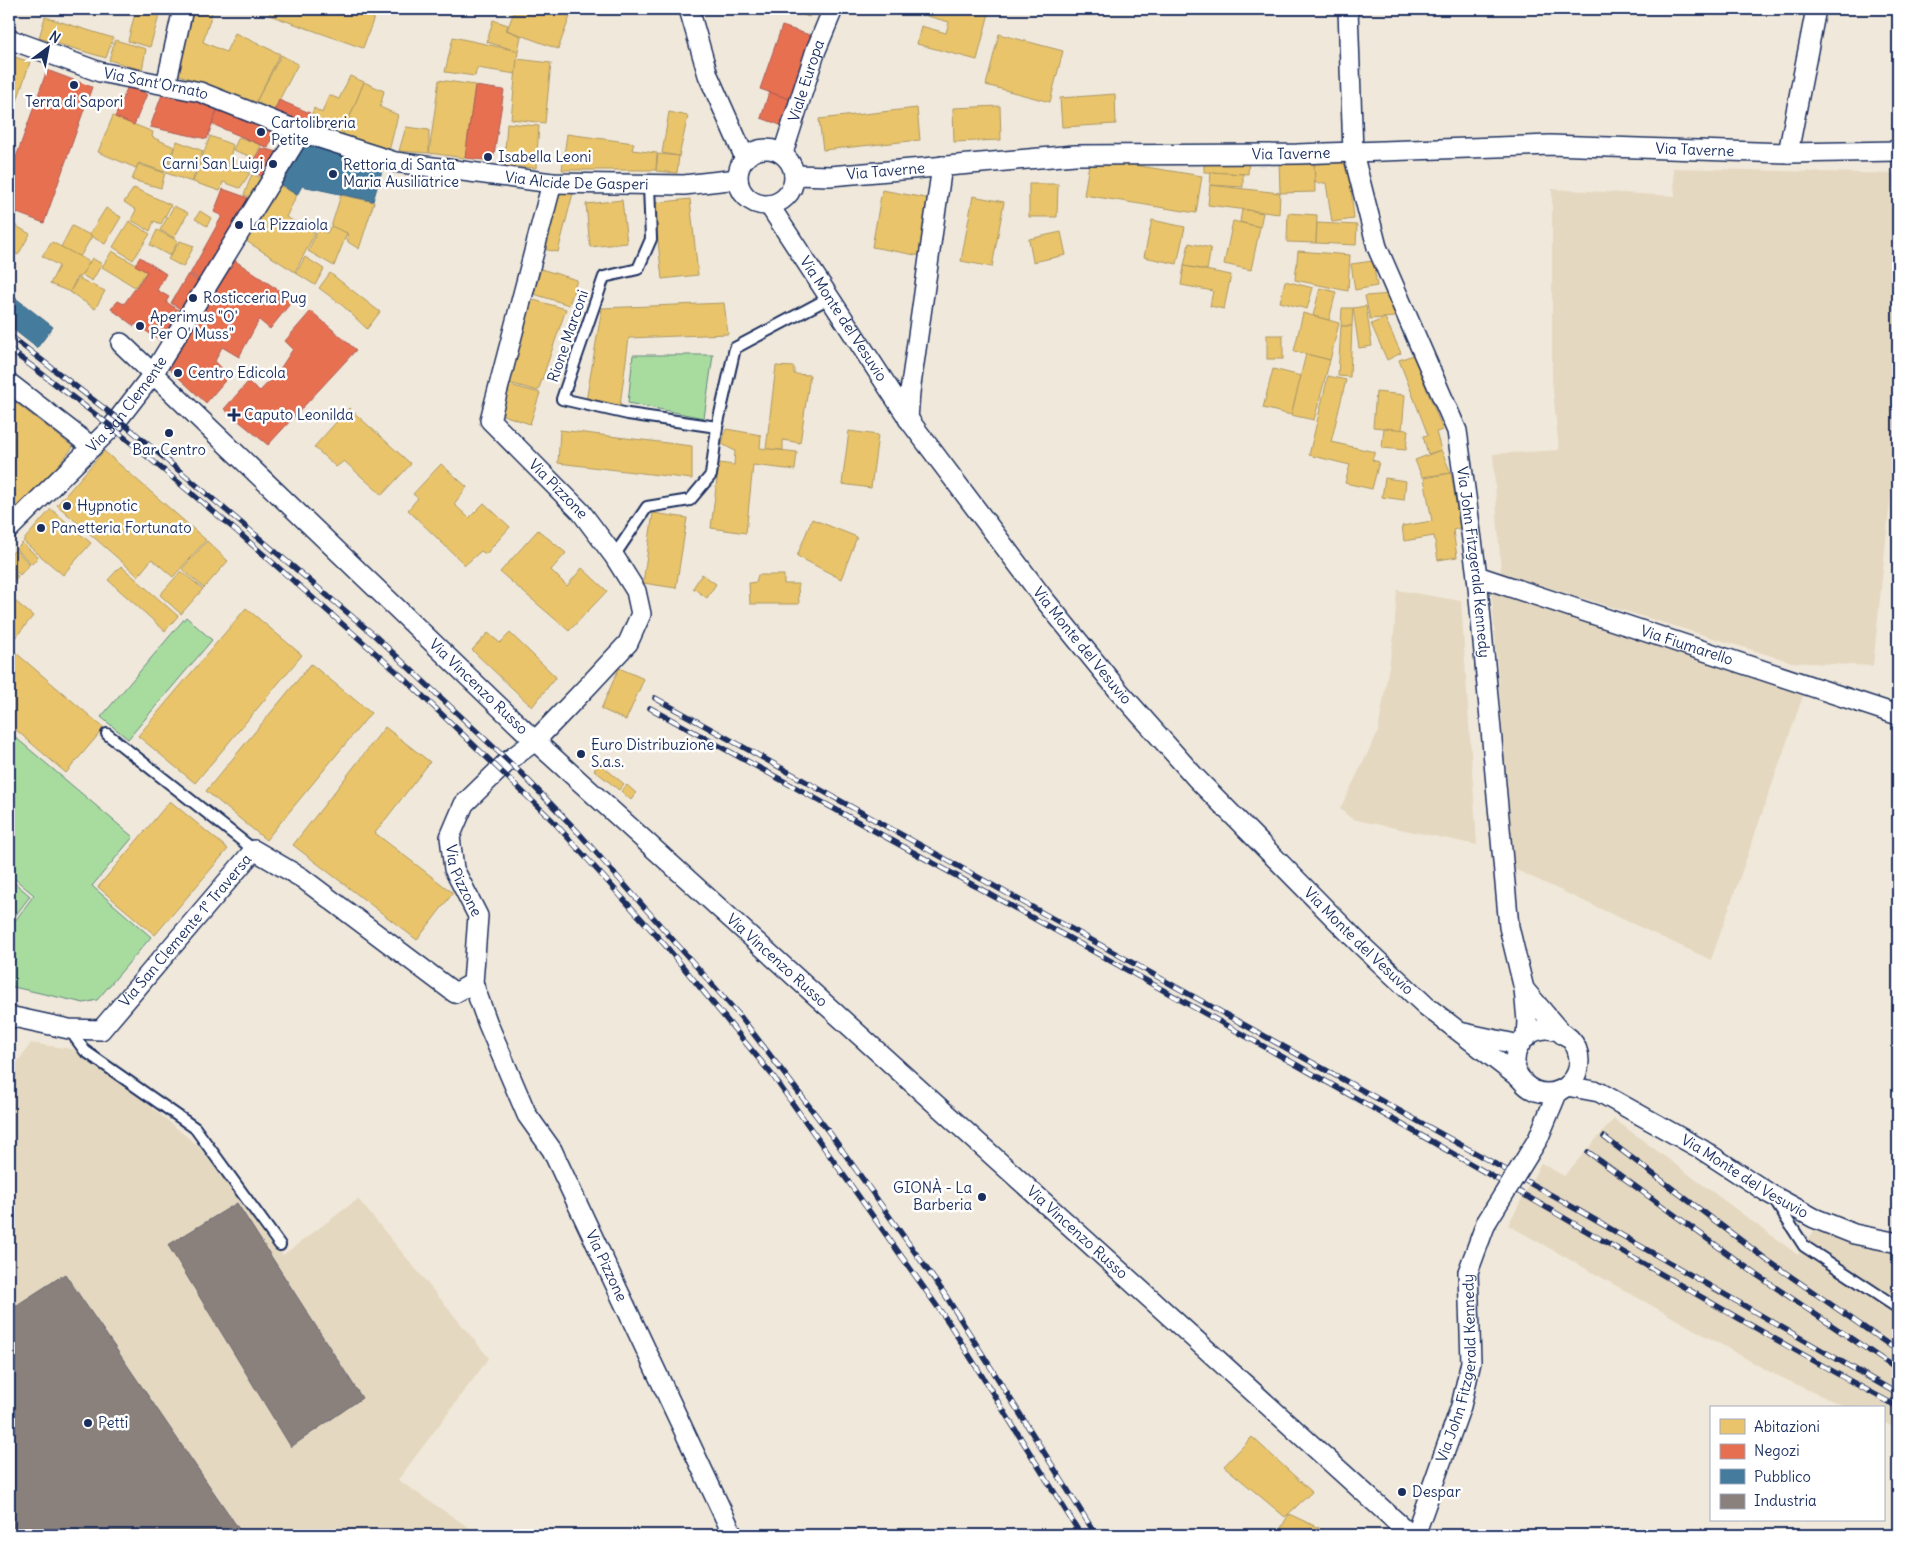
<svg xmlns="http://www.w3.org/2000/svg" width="1907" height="1544" font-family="Delius,sans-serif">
  <rect width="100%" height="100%" fill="#f0e8da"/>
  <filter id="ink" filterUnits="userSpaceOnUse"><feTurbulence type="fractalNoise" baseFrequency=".02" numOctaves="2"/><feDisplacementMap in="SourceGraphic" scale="10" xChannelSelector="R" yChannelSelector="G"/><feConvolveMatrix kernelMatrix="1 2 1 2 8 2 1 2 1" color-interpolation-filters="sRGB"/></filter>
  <g filter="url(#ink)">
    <!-- built -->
    <g fill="#e5d8c0">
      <polygon points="1673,168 1898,174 1898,375 1893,472 1873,666 1792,662 1501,573 1493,454 1559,450 1552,380 1552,189 1675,196"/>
      <polygon points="1491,588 1804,693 1711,960 1514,869"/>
      <polygon points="1397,590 1461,601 1477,845 1352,819 1340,809 1378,732 1394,635"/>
      <polygon points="31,1043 77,1050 137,1095 198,1146 283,1255 358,1199 489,1358 398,1480 480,1535 9,1535 9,1074"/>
      <polygon points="1614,1119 1798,1255 1816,1228 1844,1242 1898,1254 1898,1429 1883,1422 1883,1408 1849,1408 1808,1390 1770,1372 1508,1225 1541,1163 1564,1176"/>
    </g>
    <!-- green -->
    <g fill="#a8dc9f" stroke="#62867e">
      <polygon points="633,355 713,355 704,418 628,403"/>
      <polygon points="186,617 212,640 128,739 101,717"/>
      <polygon points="9,732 133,837 92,886 151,937 97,1000 84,1003 9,986 9,929 34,895 9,874"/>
      <polygon points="9,878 30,896 9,924"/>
    </g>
    <!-- homes -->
    <g fill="#e9c46a" stroke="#ab9766">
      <polygon points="135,9 161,9 150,47 128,41 136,9"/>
      <polygon points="189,9 213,10 203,42 226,52 235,33 280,54 256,102 171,72"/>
      <polygon points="271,9 368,9 376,12 363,48 269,15"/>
      <polygon points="515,9 564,9 572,11 558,49 507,30"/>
      <polygon points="786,9 812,9 809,17"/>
      <polygon points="929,9 990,9 977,60 917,44 921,26 946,33 949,22 927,16"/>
      <polygon points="45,17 113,38 106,58 39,38"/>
      <polygon points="493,20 508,25 506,30 521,36 518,51 487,42"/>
      <polygon points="999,34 1063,51 1050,102 986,85"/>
      <polygon points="453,37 518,51 516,74 477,68 475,76 445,72"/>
      <polygon points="115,40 146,49 142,70 109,60"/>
      <polygon points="9,55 30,62 14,110 9,108"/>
      <polygon points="281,55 298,64 274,110 256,102"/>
      <polygon points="517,59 551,63 545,123 511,119"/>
      <polygon points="350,76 364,82 341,139 307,127 314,108 322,113 329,95 339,99"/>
      <polygon points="439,80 475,85 465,158 429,153"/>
      <polygon points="364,82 384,91 380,107 398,115 389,151 341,139"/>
      <polygon points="1115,94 1116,124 1062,127 1060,98"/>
      <polygon points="1000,106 1001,140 954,142 953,108"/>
      <polygon points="917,108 920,140 823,150 819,119"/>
      <polygon points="669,112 688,116 679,156 662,153"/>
      <polygon points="113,116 153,132 152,137 174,147 164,172 139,163 136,168 98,152"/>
      <polygon points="507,123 539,126 536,168 504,166"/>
      <polygon points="406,127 429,130 429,153 399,151"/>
      <polygon points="567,134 634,143 632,150 657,153 656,170 562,170"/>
      <polygon points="210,136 233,145 230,158 237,161 234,168 250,173 240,188 223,182 220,191 193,182"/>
      <polygon points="239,137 261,145 255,158 233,150"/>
      <polygon points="177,141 203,151 192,182 166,173"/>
      <polygon points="658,154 679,156 677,173 656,171"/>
      <polygon points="1090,158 1202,176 1196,213 1084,195"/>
      <polygon points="1348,158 1354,219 1332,222 1326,183 1315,183 1314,159"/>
      <polygon points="1204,159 1249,161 1248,174 1204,172"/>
      <polygon points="1279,159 1314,159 1315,192 1280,193"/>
      <polygon points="138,164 165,173 161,188 132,180"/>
      <polygon points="1211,172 1243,174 1243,187 1210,185"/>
      <polygon points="252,174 268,181 258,199 244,195"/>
      <polygon points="1029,184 1058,184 1057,217 1029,217"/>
      <polygon points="279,185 297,195 286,217 315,233 295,272 243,239"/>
      <polygon points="1210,185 1280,193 1279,214 1208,205"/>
      <polygon points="134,188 171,205 161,224 154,221 150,231 131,220 136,210 124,202"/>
      <polygon points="560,189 574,189 558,252 538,248"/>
      <polygon points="882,190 931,199 921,256 872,247"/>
      <polygon points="341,195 374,202 359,249 348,242 347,233 331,227"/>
      <polygon points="973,196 1004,202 992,267 961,261"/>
      <polygon points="690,199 698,275 662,279 654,203"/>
      <polygon points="622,200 627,243 590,247 586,204"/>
      <polygon points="174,206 188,213 174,238 160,230"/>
      <polygon points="106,208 121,217 105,244 89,235"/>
      <polygon points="1242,209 1263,213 1260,227 1240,222"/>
      <polygon points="200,211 211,218 207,226 195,219"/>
      <polygon points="1288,213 1317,215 1316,243 1287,242"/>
      <polygon points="1152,220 1185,227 1177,264 1144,257"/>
      <polygon points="129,221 150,234 133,260 113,247"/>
      <polygon points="1233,221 1260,227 1251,270 1224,264"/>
      <polygon points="1317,223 1357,225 1356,245 1316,243"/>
      <polygon points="13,224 30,234 18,255 9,250 9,231"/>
      <polygon points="72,226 92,236 80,257 61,247"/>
      <polygon points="331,226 347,233 334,266 308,251 318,230 327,233"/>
      <polygon points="157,230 178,241 170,256 150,245"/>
      <polygon points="1061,232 1066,255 1033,262 1029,239"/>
      <polygon points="180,241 194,246 183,267 168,259"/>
      <polygon points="52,242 90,262 80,277 77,277 70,292 50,284 59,266 42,256"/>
      <polygon points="1189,243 1211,248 1207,270 1184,266"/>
      <polygon points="112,251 147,271 135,287 102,267"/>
      <polygon points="1298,251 1350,255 1348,291 1295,280"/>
      <polygon points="305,257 324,269 315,285 296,273"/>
      <polygon points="92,258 102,264 92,281 82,275"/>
      <polygon points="1373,261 1377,286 1355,290 1351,264"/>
      <polygon points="1184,266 1231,275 1224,309 1210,306 1213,291 1181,285"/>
      <polygon points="541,269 577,280 569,305 534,294"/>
      <polygon points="330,273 380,312 367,329 343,306 319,288"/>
      <polygon points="78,278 105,291 95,309 70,292"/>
      <polygon points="1285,281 1313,288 1307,309 1280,302"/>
      <polygon points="1320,288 1336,292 1329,320 1313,316"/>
      <polygon points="1392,294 1395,317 1370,319 1365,296"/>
      <polygon points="530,299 566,309 538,391 502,381"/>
      <polygon points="724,303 728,334 629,338 620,405 586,401 602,308"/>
      <polygon points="1366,306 1372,346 1359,348 1353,308"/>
      <polygon points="1342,308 1353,308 1352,326 1341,326"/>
      <polygon points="1303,313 1339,323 1330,360 1294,351"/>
      <polygon points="1385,318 1401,353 1387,360 1371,324"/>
      <polygon points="1341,326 1352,326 1350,377 1338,376"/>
      <rect x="1267" y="335" width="16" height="24"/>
      <polygon points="1306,354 1330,360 1314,420 1291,415"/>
      <polygon points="1413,355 1443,430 1436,432 1441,450 1428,454 1423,436 1428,435 1399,360"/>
      <polygon points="776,366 794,367 794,374 810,375 800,443 783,440 783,450 766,449"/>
      <polygon points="1273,369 1301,376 1291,415 1263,408"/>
      <polygon points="1328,376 1346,380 1331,442 1375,452 1372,460 1379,462 1372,489 1345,483 1350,465 1309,455"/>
      <polygon points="502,383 540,393 530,424 494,412"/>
      <polygon points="1376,392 1405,395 1402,430 1373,427"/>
      <polygon points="11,399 73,447 14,520 9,516 9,402"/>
      <polygon points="349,408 411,464 382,495 344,461 336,467 314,447"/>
      <polygon points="1384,428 1408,430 1406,450 1382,448"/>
      <polygon points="726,429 761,435 760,448 797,452 795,470 753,465 746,533 711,528 719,463 734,465 735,451 722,444"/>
      <polygon points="560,430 692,446 692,479 558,463"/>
      <polygon points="849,431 878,435 871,488 842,484"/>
      <polygon points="1441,450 1451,473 1422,477 1415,460"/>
      <polygon points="104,451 206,540 173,577 152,559 138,576 57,505"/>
      <polygon points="441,464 467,487 454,504 469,518 484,503 510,527 486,554 481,551 465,565 408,510 418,498 413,494"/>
      <polygon points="1451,473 1460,528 1453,530 1457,557 1438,560 1434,536 1404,541 1402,526 1432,521 1424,478"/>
      <polygon points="1385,478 1406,481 1404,500 1382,497"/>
      <polygon points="51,509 91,543 63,575 23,541"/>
      <polygon points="653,513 687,518 676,588 643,583"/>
      <polygon points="812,519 857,537 841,579 797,556"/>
      <polygon points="538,530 566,553 551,570 567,586 582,568 607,591 569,631 500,572"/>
      <polygon points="207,541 228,561 204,588 182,569"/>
      <polygon points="22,543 38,557 32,564 16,549"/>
      <polygon points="15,550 30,564 20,575 9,565 9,556"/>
      <polygon points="121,566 178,616 165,631 108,580"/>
      <polygon points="9,568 18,576 9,587"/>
      <polygon points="181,571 203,589 181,614 160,595"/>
      <polygon points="702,574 716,584 707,598 693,588"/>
      <polygon points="758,575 784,575 784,584 798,584 799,604 750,604 749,583 756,582"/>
      <polygon points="9,596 33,616 16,637 9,632"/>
      <polygon points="246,608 302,655 195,783 138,736"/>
      <polygon points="488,633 500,643 510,633 556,677 532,707 472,650"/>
      <polygon points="9,647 104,728 66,773 9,724"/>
      <polygon points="311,664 371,713 266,840 206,791"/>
      <polygon points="619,668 644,679 626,720 601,709"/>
      <polygon points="385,727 430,762 375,833 453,893 417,940 293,845"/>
      <polygon points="599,763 624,784 619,790 594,770"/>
      <polygon points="627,785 636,793 631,800 621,791"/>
      <polygon points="170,801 228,849 155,935 98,887"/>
      <polygon points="1252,1437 1312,1492 1285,1517 1224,1466"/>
      <polygon points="1289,1514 1334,1535 1277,1535"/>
    </g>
    <!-- shops -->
    <g fill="#e76f51" stroke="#aa5c55">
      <polygon points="782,26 813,36 792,100 760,89"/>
      <polygon points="47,70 92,87 44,223 9,210 9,177"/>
      <polygon points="128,86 147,94 134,125 115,117"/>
      <polygon points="475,86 504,90 493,161 465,158"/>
      <polygon points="163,92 218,107 207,139 150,127"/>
      <polygon points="769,92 792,100 783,126 761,118"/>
      <polygon points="279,100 310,113 305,126 274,112"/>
      <polygon points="219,106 275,130 268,148 212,124"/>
      <polygon points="261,148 282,153 268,180 250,170"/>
      <polygon points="223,189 257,201 205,283 190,274 222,216 214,212"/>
      <polygon points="140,257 166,274 157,290 169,297 166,302 185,314 166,344 135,324 134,326 111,309 118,301 124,304 147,272 135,265"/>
      <polygon points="231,258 293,300 270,329 259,320 239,357 222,347 215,361 229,376 206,403 165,365"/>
      <polygon points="188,274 204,284 188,314 171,303"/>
      <polygon points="311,311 356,350 268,445 224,409 248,382 260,391 278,372 293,349 285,341"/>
    </g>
    <!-- public -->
    <g fill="#457b9d" stroke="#38648a">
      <polygon points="304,143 384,164 373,201 302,186 297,195 280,184"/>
      <polygon points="9,293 53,327 37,348 9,326"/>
    </g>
    <!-- industry -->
    <g fill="#8a817c" stroke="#696873">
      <polygon points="237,1203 362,1398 291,1447 168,1245"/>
      <polygon points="65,1274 243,1535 9,1535 9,1310"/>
    </g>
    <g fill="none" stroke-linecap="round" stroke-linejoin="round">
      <!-- service casing -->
      <g stroke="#1b2f5e" stroke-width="14">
        <g id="service">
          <polyline points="649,185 651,239 638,269 604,277 562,399 628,414 717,427 735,348 829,298"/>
          <polyline points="614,556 647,507 690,500 711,475 717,427"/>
          <polyline points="107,734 254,850"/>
          <polyline points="69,1029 85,1051 195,1128 280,1245"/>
          <polyline points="1775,1201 1804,1246 1898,1308"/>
        </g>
      </g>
      <!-- minor casing -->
      <g stroke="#1b2f5e" stroke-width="22">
        <g id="minor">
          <polyline points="689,9 708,75 745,158"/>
          <path id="s1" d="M 1348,9 L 1353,153 L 1377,247 L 1457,431 L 1477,576 L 1509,927 L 1524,989 L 1527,1021 L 1526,1038"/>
          <path id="s2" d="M 9,39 L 100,72 L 200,92 L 301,132 L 395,162 L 552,183 L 684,185 L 738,179"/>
          <polyline points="166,85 183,9"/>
          <circle cx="766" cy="177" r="28"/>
          <path id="s3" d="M 783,153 L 816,50 L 833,9"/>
          <polyline points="1788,153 1816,9"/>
          <path id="s4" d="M 794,175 L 830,176 L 1075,155 L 1297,154 L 1550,145 L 1788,153 L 1898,151"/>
          <path id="s5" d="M 552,183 L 490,420 L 581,512 L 614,556 L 636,591 L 641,614 L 628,643 L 586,688 L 535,741 L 508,761 L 464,804 L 450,837 L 454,869 L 478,916 L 473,983 L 488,1024 L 527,1115 L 552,1150 L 733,1535"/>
          <path id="s6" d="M 769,205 L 912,424 L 1044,599 L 1118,690 L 1196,778 L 1360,944 L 1426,1006 L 1522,1080"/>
          <path id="s7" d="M 121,343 L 535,741 L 1411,1535"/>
          <polyline points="9,383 92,447"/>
          <polyline points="908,419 910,392 942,166"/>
          <path id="s8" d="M 9,529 L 112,427 L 153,374 L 301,132"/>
          <path id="s9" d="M 1477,576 L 1898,715"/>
          <polyline points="1524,989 1562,1034"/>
          <path id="s10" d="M 9,1016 L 69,1029 L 101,1030 L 254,850 L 302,878 L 455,993 L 473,983"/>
          <circle cx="1547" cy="1061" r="32"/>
          <polyline points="1464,1033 1520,1045"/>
          <path id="s11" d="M 1567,1086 L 1599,1092 L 1701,1149 L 1770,1194 L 1814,1218 L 1854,1234 L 1898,1243"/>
          <polyline points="1538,1139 1558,1091"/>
          <path id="s12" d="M 1415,1535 L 1461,1406 L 1471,1362 L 1468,1272 L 1486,1223"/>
        </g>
      </g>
      <!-- service -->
      <use href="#service" stroke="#fff" stroke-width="10"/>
      <!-- minor -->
      <use href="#minor" stroke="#fff" stroke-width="19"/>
      <!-- rail casing -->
      <g stroke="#1b2f5e" stroke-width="5.5">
        <g id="rail">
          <polyline points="9,335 118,419 374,635 522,774 578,832 740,1016 832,1136 944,1293 1096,1535"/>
          <polyline points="9,349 112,427 239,533 406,680 552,820 665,945 773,1076 949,1323 1081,1535"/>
          <polyline points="655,698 1562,1201 1898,1394"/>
          <path d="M 650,708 C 913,852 1176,995 1436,1144 C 1590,1232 1742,1323 1898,1407"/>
          <polyline points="1604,1137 1767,1260 1898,1351"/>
          <polyline points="1588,1152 1757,1275 1898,1370"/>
        </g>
      </g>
      <!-- rail -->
      <use href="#rail" stroke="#fff" stroke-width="4" stroke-dasharray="11" stroke-linecap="butt"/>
      <!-- minor-bridge casing -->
      <g stroke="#1b2f5e" stroke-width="22" stroke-linecap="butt">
        <polyline id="minor-bridge" points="1486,1223 1538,1139"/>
      </g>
      <!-- minor-bridge -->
      <use href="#minor-bridge" stroke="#fff" stroke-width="19"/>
    </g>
  </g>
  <!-- markers -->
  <g fill="#1b2f5e" stroke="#fff" stroke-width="2">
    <circle cx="74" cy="85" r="5"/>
    <circle cx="261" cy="132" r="5"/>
    <circle cx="488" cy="157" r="5"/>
    <circle cx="273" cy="164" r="5"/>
    <circle cx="333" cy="174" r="5"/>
    <circle cx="239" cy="225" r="5"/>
    <circle cx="193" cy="298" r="5"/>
    <circle cx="140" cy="326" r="5"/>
    <circle cx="178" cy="373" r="5"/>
    <path d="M231.5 407.5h5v5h5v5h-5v5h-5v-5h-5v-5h5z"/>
    <circle cx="169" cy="433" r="5"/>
    <circle cx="67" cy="506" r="5"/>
    <circle cx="41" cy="528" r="5"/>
    <circle cx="581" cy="754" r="5"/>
    <circle cx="982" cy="1197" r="5"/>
    <circle cx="88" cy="1423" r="5"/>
    <circle cx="1402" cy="1492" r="5"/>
  </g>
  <g text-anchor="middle" stroke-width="5" stroke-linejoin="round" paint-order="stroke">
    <!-- street labels -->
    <g font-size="15" fill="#1b2f5e" stroke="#fff">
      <text dy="5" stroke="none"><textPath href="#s3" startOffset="76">Viale Europa</textPath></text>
      <text dy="5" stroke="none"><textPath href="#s2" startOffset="154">Via Sant'Ornato</textPath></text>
      <text dy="5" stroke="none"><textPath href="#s4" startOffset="902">Via Taverne</textPath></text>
      <text dy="5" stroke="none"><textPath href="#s4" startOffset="498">Via Taverne</textPath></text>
      <text dy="5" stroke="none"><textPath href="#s4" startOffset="92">Via Taverne</textPath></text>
      <text dy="5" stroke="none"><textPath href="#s2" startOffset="589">Via Alcide De Gasperi</textPath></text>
      <text dy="5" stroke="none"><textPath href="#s6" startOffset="136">Via Monte del Vesuvio</textPath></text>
      <text transform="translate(568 336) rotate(-71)" y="5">Rione Marconi</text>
      <text dy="5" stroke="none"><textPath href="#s8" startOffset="172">Via San Clemente</textPath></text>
      <text dy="5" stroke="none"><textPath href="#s5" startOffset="342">Via Pizzone</textPath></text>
      <text dy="5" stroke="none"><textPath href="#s1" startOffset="574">Via John Fitzgerald Kennedy</textPath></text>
      <text dy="5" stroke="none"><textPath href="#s6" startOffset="541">Via Monte del Vesuvio</textPath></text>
      <text dy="5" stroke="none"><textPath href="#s9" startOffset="221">Via Fiumarello</textPath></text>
      <text dy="5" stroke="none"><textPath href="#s7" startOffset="496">Via Vincenzo Russo</textPath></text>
      <text dy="5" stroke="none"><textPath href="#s5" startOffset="838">Via Pizzone</textPath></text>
      <text dy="5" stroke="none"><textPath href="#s10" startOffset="224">Via San Clemente 1° Traversa</textPath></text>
      <text dy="5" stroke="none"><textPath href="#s6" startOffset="946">Via Monte del Vesuvio</textPath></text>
      <text dy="5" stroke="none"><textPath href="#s7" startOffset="901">Via Vincenzo Russo</textPath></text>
      <text dy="5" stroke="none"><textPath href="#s11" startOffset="201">Via Monte del Vesuvio</textPath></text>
      <text dy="5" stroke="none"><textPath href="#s7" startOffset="1306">Via Vincenzo Russo</textPath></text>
      <text dy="5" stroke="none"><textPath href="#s5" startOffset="1258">Via Pizzone</textPath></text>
      <text dy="5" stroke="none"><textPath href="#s12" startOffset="174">Via John Fitzgerald Kennedy</textPath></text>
    </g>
    <!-- poi labels -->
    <g font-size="15" fill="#1b2f5e" stroke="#fff" text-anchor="start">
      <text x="74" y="107" text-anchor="middle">Terra di Sapori</text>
      <text x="271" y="128">Cartolibreria<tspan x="271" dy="17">Petite</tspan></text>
      <text x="498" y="162">Isabella Leoni</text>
      <text x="263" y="169" text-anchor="end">Carni San Luigi</text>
      <text x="343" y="170">Rettoria di Santa<tspan x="343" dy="17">Maria Ausiliatrice</tspan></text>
      <text x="249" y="230">La Pizzaiola</text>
      <text x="203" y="303">Rosticceria Pug</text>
      <text x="150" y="322">Aperimus "O'<tspan x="150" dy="17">Per O' Muss"</tspan></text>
      <text x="188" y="378">Centro Edicola</text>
      <text x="244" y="420">Caputo Leonilda</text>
      <text x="169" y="455" text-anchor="middle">Bar Centro</text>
      <text x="77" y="511">Hypnotic</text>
      <text x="51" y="533">Panetteria Fortunato</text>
      <text x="591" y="750">Euro Distribuzione<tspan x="591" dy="17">S.a.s.</tspan></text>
      <text x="972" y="1193" text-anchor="end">GIONÀ - La<tspan x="972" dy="17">Barberia</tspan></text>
      <text x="98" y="1428">Petti</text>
      <text x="1412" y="1497">Despar</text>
    </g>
  </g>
  <!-- margin -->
  <rect width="1907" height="1544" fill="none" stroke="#fff" stroke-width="30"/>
  <rect x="15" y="15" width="1877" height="1514" fill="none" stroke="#1b2f5e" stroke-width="2" filter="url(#ink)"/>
  <!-- legend -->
  <rect x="1710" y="1406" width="175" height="115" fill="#ffffff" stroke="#a4acbf"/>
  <rect x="1720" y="1419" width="25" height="15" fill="#e9c46a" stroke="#a4acbf"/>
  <text x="1754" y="1432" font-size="15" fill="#1b2f5e">Abitazioni</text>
  <rect x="1720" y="1444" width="25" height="15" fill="#e76f51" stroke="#a4acbf"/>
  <text x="1754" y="1456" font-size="15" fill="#1b2f5e">Negozi</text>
  <rect x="1720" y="1469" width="25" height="15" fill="#457b9d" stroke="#a4acbf"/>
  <text x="1754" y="1482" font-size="15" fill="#1b2f5e">Pubblico</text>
  <rect x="1720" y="1494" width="25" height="15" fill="#8a817c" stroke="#a4acbf"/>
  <text x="1754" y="1506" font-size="15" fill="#1b2f5e">Industria</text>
  <!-- north arrow -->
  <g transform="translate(48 48) rotate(32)" stroke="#ffffff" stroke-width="4" paint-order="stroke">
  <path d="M0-4L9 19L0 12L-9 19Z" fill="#1b2f5e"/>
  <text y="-8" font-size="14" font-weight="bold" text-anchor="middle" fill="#1b2f5e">N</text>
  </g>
</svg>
